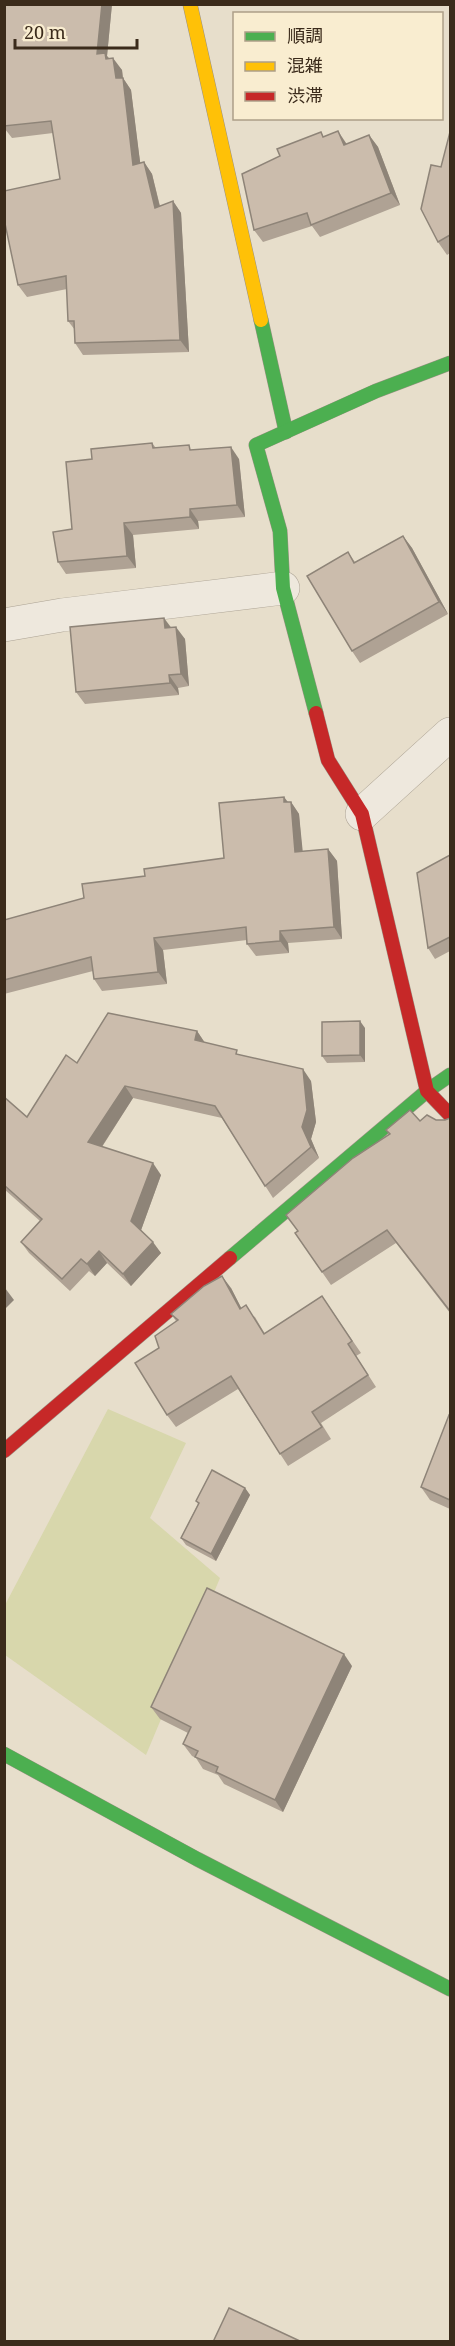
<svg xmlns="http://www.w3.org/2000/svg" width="455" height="2346" font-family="'Noto Serif','Noto Sans JP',serif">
  <rect width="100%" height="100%" fill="#e7decb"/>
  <!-- green -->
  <polygon fill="#d8d7ac" points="108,1409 186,1443 150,1518 220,1578 146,1755 5,1655 5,1605"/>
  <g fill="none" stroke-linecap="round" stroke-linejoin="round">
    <!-- street casing -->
    <g stroke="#aca394" stroke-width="34">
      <g id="street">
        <polyline points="4,625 62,615 283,588"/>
        <polyline points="362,814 450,734"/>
      </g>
    </g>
    <!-- fast casing -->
    <g stroke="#9b9285" stroke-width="15">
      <g id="fast">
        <polyline points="261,320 286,432"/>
        <polyline points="316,713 283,588 280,531 256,445 376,391 450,363"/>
        <polyline points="230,1258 427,1091 450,1075"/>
        <polyline points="4,1754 197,1859 450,1989"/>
      </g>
    </g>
    <!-- slow casing -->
    <g stroke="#9b9285" stroke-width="15">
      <polyline id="slow" points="190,4 261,320"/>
    </g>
    <!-- jam casing -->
    <g stroke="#9b9285" stroke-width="15">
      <g id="jam">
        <polyline points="316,713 328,760 362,814 427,1091 450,1115"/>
        <polyline points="4,1451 230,1258"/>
      </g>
    </g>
    <!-- street -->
    <use href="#street" stroke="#eee8dd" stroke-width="33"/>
    <!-- fast -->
    <use href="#fast" stroke="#4caf50" stroke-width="14"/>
    <!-- slow -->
    <use href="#slow" stroke="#ffc107" stroke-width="14"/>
    <!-- jam -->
    <use href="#jam" stroke="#c62828" stroke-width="14"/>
  </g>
  <!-- wall -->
  <g fill="#afa294">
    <polygon points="4,4 112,4 107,56 122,70 123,78 131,90 140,163 144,162 152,174 160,206 173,201 181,213 189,352 83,355 75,343 75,330 68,321 67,289 27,297 18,285 60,179 53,133 12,138 5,129 4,129"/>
    <polygon points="321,132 323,136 346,143 347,144 369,135 378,147 400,205 320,237 312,226 263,242 254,230 280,156"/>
    <polygon points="450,132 450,253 447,255 438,242 441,167"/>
    <polygon points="152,443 156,448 192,450 239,459 245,517 198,521 199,529 133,535 136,568 66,574 58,562 72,529"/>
    <polygon points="403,536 412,548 448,614 360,663 352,651 348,552 355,562"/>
    <polygon points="171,628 185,639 189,686 178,688 179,695 85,704 76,692"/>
    <polygon points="284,797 288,802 291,802 299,814 302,851 328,849 337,861 342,939 288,943 289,953 256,956 247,944 247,940 163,950 167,984 102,991 94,979 93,971 4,994 4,920 84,898 145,876 224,858"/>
    <polygon points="450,855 450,951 435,959 428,948"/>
    <polygon points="365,1028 365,1062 327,1063 322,1056"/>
    <polygon points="197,1031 205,1043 311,1081 316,1122 311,1139 319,1158 273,1198 222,1118 133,1098 102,1147 161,1175 141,1230 161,1253 131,1286 107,1263 95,1276 89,1271 70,1291 29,1253 21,1242 40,1221 4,1189 4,1097 27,1117 77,1063"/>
    <polygon points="450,1118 450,1313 396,1243 331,1285 295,1233 389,1134 386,1130 420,1121 445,1120"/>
    <polygon points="231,1288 241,1308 255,1317 265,1334 322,1296 361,1353 356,1356 376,1387 321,1423 331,1439 288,1466 238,1389 176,1427 167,1415 159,1348 176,1321 171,1314"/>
    <polygon points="450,1416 450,1509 430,1500 421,1487"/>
    <polygon points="245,1488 250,1495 216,1561 186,1545 181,1538 198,1504 196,1501"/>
    <polygon points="352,1666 283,1812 224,1784 218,1775 203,1769 196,1758 192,1756 183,1744 188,1733 160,1719 151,1707"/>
  </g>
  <!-- shaded-wall -->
  <g fill="#8e8478">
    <polygon points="102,4 112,4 107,56 113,65 97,54"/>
    <polygon points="113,58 122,70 124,90 116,78"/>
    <polygon points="123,78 131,90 142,177 133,165"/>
    <polygon points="338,131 346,143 352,157 344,145"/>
    <polygon points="369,135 378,147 400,205 391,193"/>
    <polygon points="144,162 152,174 163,220 155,208"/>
    <polygon points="173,201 181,213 189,352 180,340"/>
    <polygon points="231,447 239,459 245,517 237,505"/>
    <polygon points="190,509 198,521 199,529 190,517"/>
    <polygon points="124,523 133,535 136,568 127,556"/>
    <polygon points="403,536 412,548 448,614 439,602"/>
    <polygon points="164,618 173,630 165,628"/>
    <polygon points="176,627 185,639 189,686 181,674"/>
    <polygon points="169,675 178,688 179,695 170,683"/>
    <polygon points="284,797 291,807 291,802 299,814 304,864 295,852 284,802"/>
    <polygon points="328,849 337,861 342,939 334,927"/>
    <polygon points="280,931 288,943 289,953 280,941"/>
    <polygon points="154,938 163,950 167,984 158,972"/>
    <polygon points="360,1021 365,1028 365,1062 360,1055"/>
    <polygon points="197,1031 205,1043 195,1040"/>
    <polygon points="303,1069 311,1081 316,1122 311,1139 319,1158 311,1147 302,1127"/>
    <polygon points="125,1086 133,1098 97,1154 88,1142"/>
    <polygon points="153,1163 161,1175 140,1233 131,1221"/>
    <polygon points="153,1242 161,1253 131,1286 123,1274"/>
    <polygon points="99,1251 107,1263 95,1276 87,1264"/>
    <polygon points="222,1276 231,1288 248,1321 240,1309"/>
    <polygon points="5,1288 14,1300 4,1310 4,1289"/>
    <polygon points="245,1488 250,1495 216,1561 211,1554"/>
    <polygon points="344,1654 352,1666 283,1812 275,1800"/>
  </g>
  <!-- building -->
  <g fill="#cbbcac" stroke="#8e8478" stroke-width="1.5">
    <polygon points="4,4 102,4 97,54 105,53 106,59 113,58 116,78 123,78 133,165 144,162 155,208 173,201 180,340 75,343 74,321 68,321 66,276 18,285 4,219 4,191 60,179 51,121 4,126"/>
    <polygon points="338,131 344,145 369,135 391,193 311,225 307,213 254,230 242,174 280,156 277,149 321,132 323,137"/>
    <polygon points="450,132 450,235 438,242 421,209 431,165 441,167"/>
    <polygon points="152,443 153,448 189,445 190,450 231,447 237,505 190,509 190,517 124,523 127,556 58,562 53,532 72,529 66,462 92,459 91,449"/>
    <polygon points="403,536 439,602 352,651 307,576 348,552 354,563"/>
    <polygon points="164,618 165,628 176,627 181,674 169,675 170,683 76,692 70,627"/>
    <polygon points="284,797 284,802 291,802 295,852 328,849 334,927 280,931 280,941 247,944 246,927 154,938 158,972 94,979 91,957 4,980 4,920 84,898 82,884 145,876 144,869 224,858 219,803"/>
    <polygon points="450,855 450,937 428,948 417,873"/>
    <polygon points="108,1013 197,1031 195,1040 237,1050 236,1054 303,1069 307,1110 302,1127 311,1147 265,1186 215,1106 125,1086 88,1142 153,1163 131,1221 153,1242 123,1274 99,1251 87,1264 81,1259 62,1279 21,1242 42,1219 4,1185 4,1097 27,1117 66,1055 77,1063"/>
    <polygon points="360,1021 360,1055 322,1056 322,1022"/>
    <polygon points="410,1110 420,1121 427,1115 436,1120 445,1120 450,1118 450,1311 387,1230 322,1272 295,1233 298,1231 286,1215 353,1158 390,1134 386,1130"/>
    <polygon points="222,1276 240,1309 246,1305 264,1334 322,1296 352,1341 348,1344 368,1375 312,1412 322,1427 280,1454 231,1376 167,1415 135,1363 159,1348 155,1336 178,1320 171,1314 204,1286"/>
    <polygon points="449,1415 450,1416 450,1500 421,1487"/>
    <polygon points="212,1470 245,1488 211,1554 181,1538 199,1503 196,1501"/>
    <polygon points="207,1588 344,1654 275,1800 216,1772 218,1767 195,1757 198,1751 183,1744 191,1727 151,1707"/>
    <polygon points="229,2308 302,2342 213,2342"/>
  </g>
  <!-- border -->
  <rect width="455" height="2346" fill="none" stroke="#3b2b1b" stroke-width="12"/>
  <!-- legend -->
  <rect x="233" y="12" width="210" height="108" fill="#f9edd0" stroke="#ad9f88" stroke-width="1.5"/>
  <rect x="245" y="32" width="30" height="9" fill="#4caf50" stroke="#ad9f88" stroke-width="1.5"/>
  <text x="287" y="42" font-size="18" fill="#3b2b1b">順調</text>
  <rect x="245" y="62" width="30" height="9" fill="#ffc107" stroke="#ad9f88" stroke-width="1.5"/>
  <text x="287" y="72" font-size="18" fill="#3b2b1b">混雑</text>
  <rect x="245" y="92" width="30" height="9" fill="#c62828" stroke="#ad9f88" stroke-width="1.5"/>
  <text x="287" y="102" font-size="18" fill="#3b2b1b">渋滞</text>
  <!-- scale -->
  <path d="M15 39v9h122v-9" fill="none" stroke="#3b2b1b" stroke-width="3"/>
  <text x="24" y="39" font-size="18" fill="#3b2b1b" stroke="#f9edd0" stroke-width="4.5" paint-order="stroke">20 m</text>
</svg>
